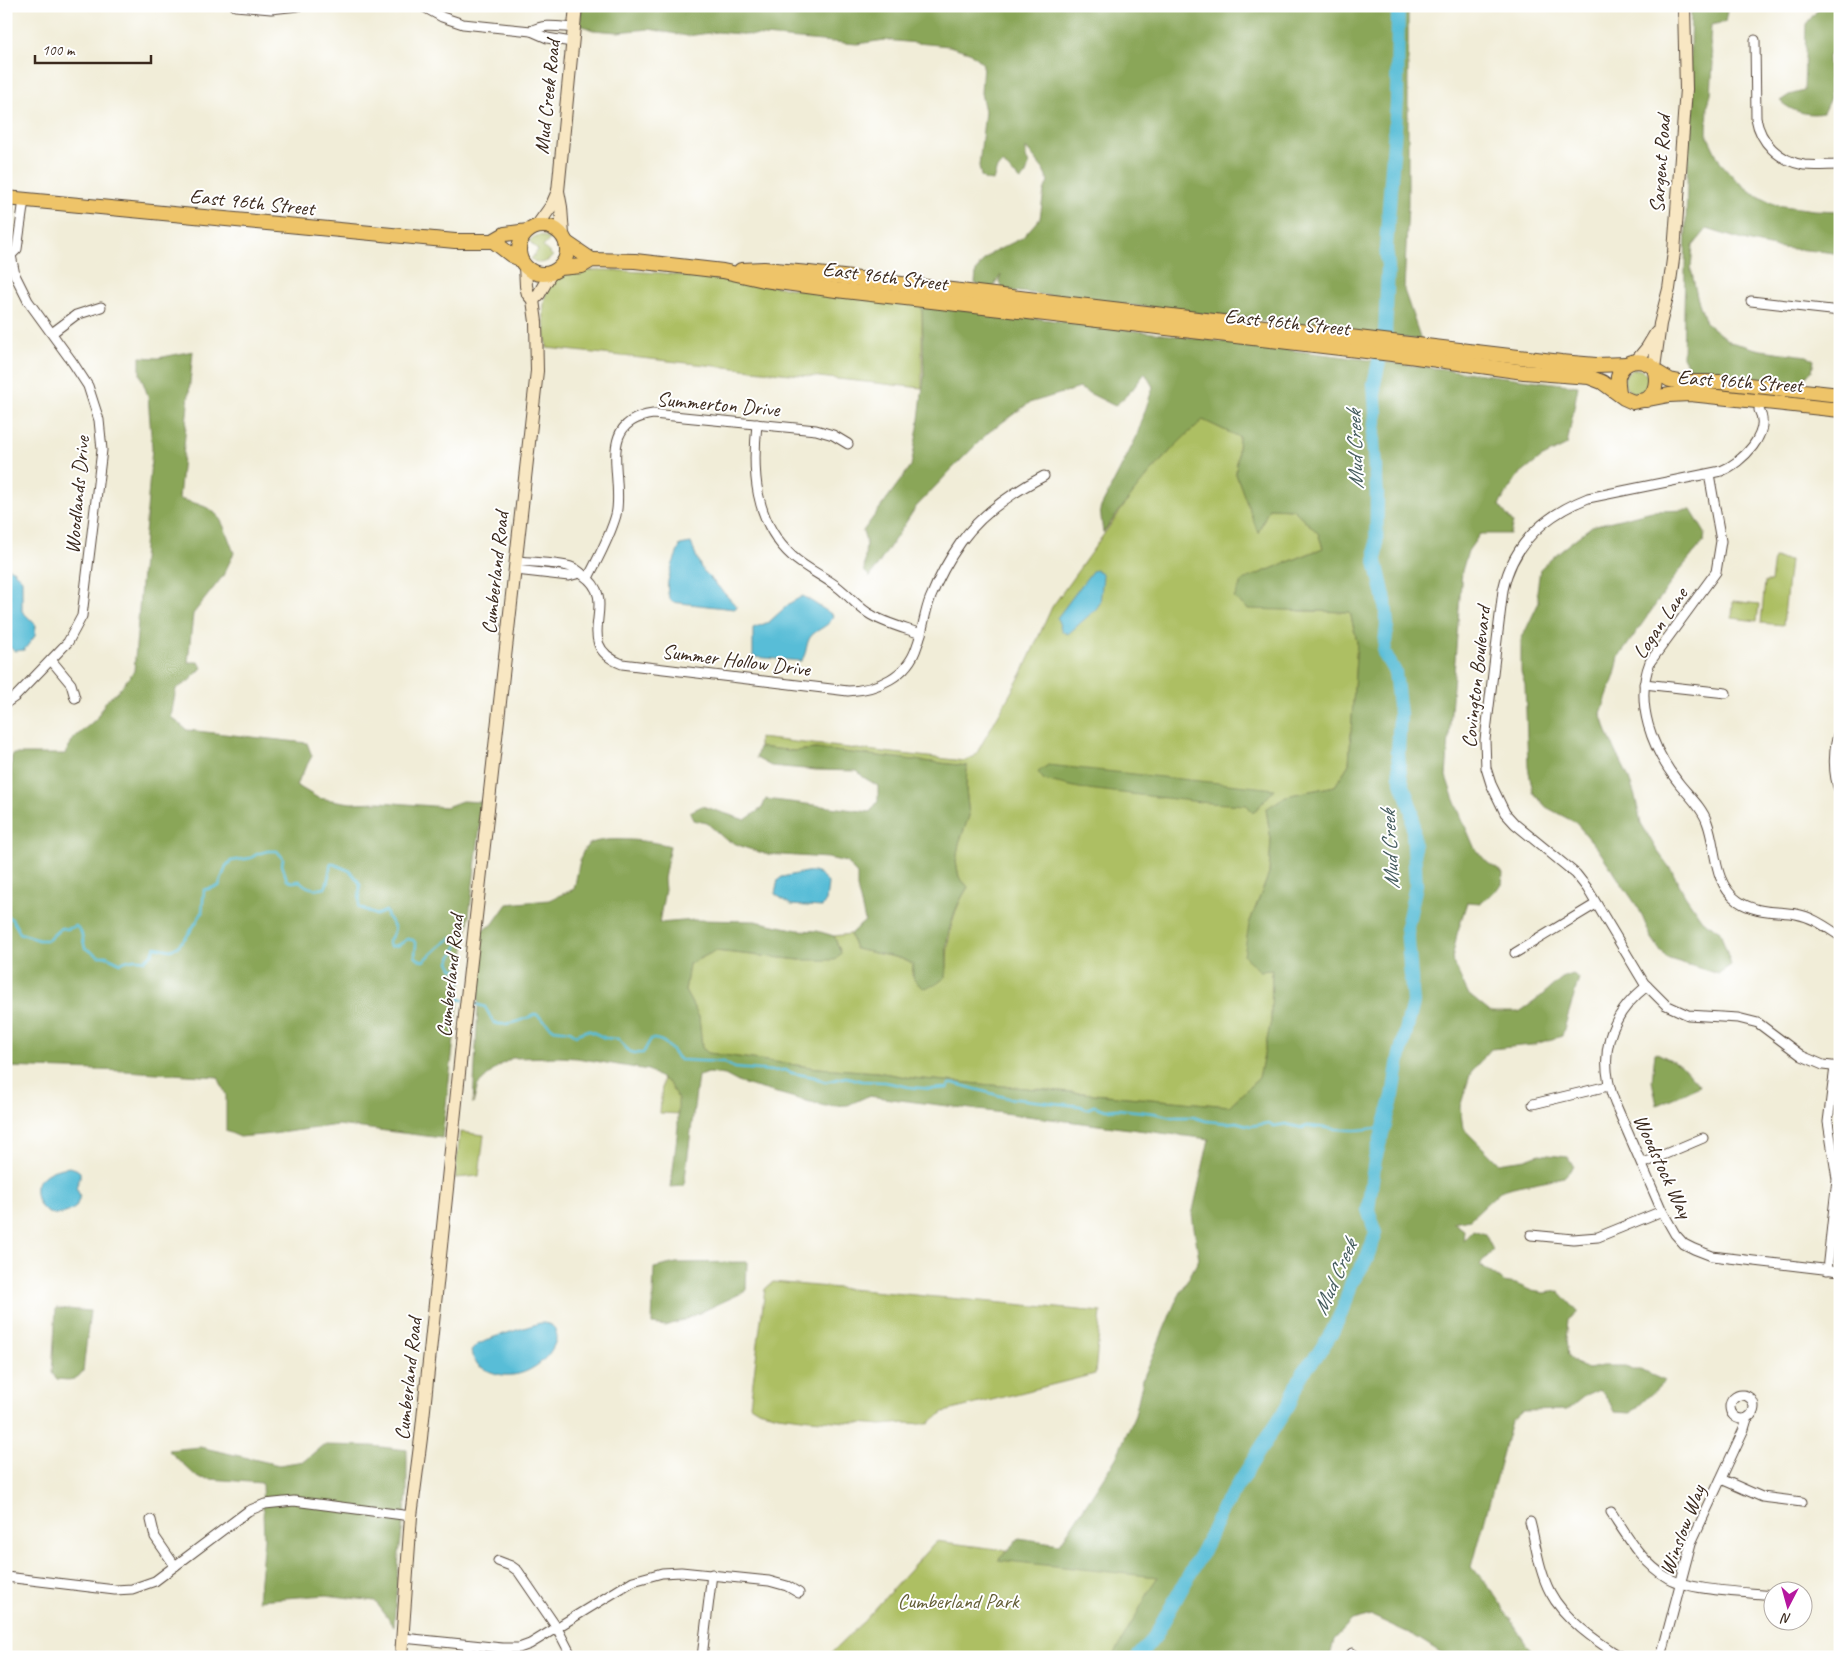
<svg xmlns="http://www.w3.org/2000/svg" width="1846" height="1663" font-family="Caveat,sans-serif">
  <rect width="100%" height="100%" fill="#fff"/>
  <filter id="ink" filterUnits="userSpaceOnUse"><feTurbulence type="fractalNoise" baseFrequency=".02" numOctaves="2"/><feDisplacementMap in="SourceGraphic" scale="10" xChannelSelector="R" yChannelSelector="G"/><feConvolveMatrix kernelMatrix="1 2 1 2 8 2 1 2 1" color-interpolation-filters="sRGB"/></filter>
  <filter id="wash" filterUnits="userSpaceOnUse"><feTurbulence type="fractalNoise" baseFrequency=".0096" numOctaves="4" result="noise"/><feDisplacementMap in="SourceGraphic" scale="20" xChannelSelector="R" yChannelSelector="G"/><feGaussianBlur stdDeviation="1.12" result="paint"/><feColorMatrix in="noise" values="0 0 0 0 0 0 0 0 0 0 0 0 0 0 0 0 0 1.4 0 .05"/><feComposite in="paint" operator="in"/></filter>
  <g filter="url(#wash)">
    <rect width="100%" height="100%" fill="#f1edd8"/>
    <!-- green -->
    <g fill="#adbf63" stroke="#747440">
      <path d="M 540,235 L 550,239 L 543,247 L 553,256 C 546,264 538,265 531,259 L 538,250 L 529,241 L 534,237 Z"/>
      <path d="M 606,270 L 662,273 L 922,304 L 922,388 L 547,348 C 545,329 536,285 560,276 C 574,271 591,270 606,270 Z"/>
      <circle cx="1636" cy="381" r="12"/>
      <path d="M 1203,420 L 1239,437 L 1236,474 L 1258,532 L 1268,508 L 1293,509 L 1318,533 L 1323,548 L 1243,580 L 1299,611 L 1350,612 L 1357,642 L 1349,764 L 1335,786 L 1286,796 L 1266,809 L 1271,839 L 1269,874 L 1249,924 L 1272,970 L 1271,1021 L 1259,1078 L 1229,1106 L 912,1078 L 877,1072 L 818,1068 L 708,1053 L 702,1048 L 699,1017 L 685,991 L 689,964 L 715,951 L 800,960 L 841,953 L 834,936 L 850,934 L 855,949 L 900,958 L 913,964 L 912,976 L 947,968 C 947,938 952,912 968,887 L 959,877 L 956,862 L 959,843 L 969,816 L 966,789 L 967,766 L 816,749 L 795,751 L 759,747 L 759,738 L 964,761 L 975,756 L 1022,673 L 1052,607 L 1139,485 L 1185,435 Z"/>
      <polygon points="1774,558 1790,560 1783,625 1761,623 1765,582 1771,582"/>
      <polygon points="1733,601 1759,604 1757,621 1732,618"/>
      <polygon points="663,1071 685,1072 682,1114 660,1113"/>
      <polygon points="460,1132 484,1135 479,1176 455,1178"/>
      <polygon points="773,1282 1101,1312 1095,1374 944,1412 927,1424 905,1423 882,1425 810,1419 778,1415 758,1410 750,1405 765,1289"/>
      <polygon points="936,1541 1179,1573 1124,1657 827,1657 865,1620"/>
    </g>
    <!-- forest -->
    <g fill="#8aa659" stroke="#62683c">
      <polygon points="581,6 1408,6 1408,205 1404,290 1421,340 1003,290 999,282 1001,275 995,284 994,288 986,288 975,284 976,271 984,260 992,253 1022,238 1040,218 1044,191 1048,181 1043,169 1026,148 1026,157 1029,165 1026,174 1021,180 1010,171 1003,163 997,168 993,181 985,180 981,176 979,166 985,111 981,93 983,64 969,52 949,46 885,40 857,44 717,32 687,36 649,29 617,32 593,30 580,25"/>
      <path d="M 1691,6 L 1728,6 L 1725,22 L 1711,25 L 1710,41 L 1713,63 L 1711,94 L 1708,105 L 1707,135 L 1720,162 L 1737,181 L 1754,194 L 1776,205 L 1814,210 L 1840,211 L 1840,254 C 1818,250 1796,250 1774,247 C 1751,243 1729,236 1707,229 L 1693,246 L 1691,268 L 1697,297 L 1706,323 L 1730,342 L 1761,350 L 1807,356 L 1814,360 L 1812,371 L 1795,385 L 1702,375 L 1688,366 L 1683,357 Z"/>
      <path d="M 1818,6 L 1840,6 L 1840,43 L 1828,56 L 1830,98 L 1823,113 C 1808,116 1792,112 1780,101 L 1789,95 L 1804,91 L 1806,24 L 1820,7 Z"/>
      <path d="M 922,304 L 1578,386 L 1567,445 L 1541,458 L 1517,477 L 1499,505 L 1513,523 L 1510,534 L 1480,534 L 1468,551 L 1462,571 L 1446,776 L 1454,800 L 1475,849 L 1488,863 L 1503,873 L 1502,885 L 1481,903 L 1467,902 L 1457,934 L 1452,959 L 1468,994 L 1490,1012 L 1519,1012 L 1534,1002 L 1562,978 L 1573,974 L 1579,978 L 1562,1036 L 1532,1045 L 1491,1049 L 1471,1072 L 1460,1107 L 1463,1128 L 1498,1163 L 1526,1159 L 1539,1154 L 1568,1157 L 1574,1167 L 1564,1177 L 1513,1187 L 1500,1191 L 1470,1219 L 1453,1222 L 1464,1230 L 1463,1241 L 1473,1230 L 1485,1234 L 1493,1250 L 1480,1265 L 1504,1282 L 1516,1284 L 1532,1291 L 1544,1293 L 1559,1291 L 1578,1312 L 1568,1320 L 1566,1340 L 1568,1356 L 1577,1364 L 1588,1369 L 1602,1366 L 1624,1366 L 1632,1370 L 1640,1370 L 1665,1381 L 1631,1413 L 1614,1412 L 1608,1399 L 1599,1390 L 1583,1397 L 1567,1410 L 1523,1411 L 1511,1422 L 1472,1567 L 1492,1591 L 1526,1644 L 1539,1657 L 1448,1657 L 1413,1635 L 1372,1616 L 1352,1621 L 1334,1640 L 1330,1657 L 1113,1657 L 1157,1577 L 998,1560 L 1019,1538 L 1060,1544 L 1116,1458 L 1135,1415 L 1143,1379 L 1175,1303 L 1199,1259 L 1192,1215 L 1209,1139 L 868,1096 L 848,1105 L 825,1106 L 740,1083 L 725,1075 L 709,1073 L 698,1076 L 684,1186 L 671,1187 L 678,1127 L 678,1099 L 669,1083 L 648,1070 L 577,1058 L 559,1057 L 512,1058 L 496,1068 L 478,1085 L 473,1104 L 482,930 L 492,925 L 507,904 L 549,900 L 574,889 C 577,878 579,855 586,847 C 595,834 655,841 670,846 L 664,879 L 665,890 L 659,923 L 695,920 L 755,921 L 798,930 L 817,931 L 834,936 L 841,953 L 835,960 L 800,960 L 715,951 L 689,964 L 685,991 L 699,1017 L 702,1048 L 708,1053 L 818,1068 L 877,1072 L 912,1078 L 1229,1106 L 1259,1078 L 1271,1021 L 1272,970 L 1260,971 L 1244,956 L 1249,924 L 1269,874 L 1271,839 L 1266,809 L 1286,796 L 1335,786 L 1349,764 L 1357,642 L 1350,612 L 1248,609 L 1234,598 L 1243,580 L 1323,548 L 1318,533 L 1293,509 L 1269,508 L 1258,533 L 1236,474 L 1239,437 L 1203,420 C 1164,453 1133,492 1103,533 L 1100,509 L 1136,438 L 1153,387 L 1145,373 L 1132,390 L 1115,406 L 1079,388 L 1029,403 L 989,432 L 950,471 L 916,507 L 870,577 L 864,571 L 866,541 L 863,531 L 911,466 L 918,428 L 924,377 Z"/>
      <path d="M 193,351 L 179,499 C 222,509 219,514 234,553 L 223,576 L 193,614 L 188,662 L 199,662 L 202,668 L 189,681 L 176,689 L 171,717 L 187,730 L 307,743 L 312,756 L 296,785 L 318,798 L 351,803 L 380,802 L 446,807 L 462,801 L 483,802 L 442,1138 L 338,1125 L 272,1134 L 240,1137 L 226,1131 L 226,1095 L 218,1077 L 126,1071 L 6,1067 L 6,862 L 12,754 L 65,754 L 73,739 L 96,719 L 106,701 L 118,691 L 134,671 L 152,448 L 148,396 L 140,374 L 140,357 L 158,358 Z"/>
      <polygon points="1691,510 1705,533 1704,541 1679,571 1619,657 1615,675 1601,713 1608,735 1628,776 1635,796 1641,823 1656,849 1672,871 1685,895 1702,920 1720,931 1731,965 1718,974 1666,958 1651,937 1639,909 1598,849 1576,823 1546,807 1533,792 1528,767 1525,685 1521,672 1521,640 1539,602 1537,591 1540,569 1561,550 1592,526 1652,511"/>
      <path d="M 759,747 L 795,751 L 816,749 L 967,766 L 966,789 L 969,816 L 959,843 L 956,862 L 959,877 L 968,887 C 957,903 950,922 947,942 C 946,954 948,966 946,977 L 935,985 L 924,988 C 911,979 913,979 913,964 L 900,958 L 855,949 L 850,934 L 865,921 L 857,888 L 857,874 L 846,862 L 828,858 L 766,854 L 746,848 L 726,840 L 707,823 L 693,820 L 690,812 L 702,806 L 745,820 L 762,808 L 766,799 L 870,812 L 878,801 L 878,786 L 863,777 L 857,771 L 816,770 L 771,766 L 756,758 Z"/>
      <polygon points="1048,765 1275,789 1253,813 1247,805 1209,803 1079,788 1044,780 1038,772"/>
      <polygon points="1655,1052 1681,1065 1700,1086 1657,1105 1652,1081"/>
      <polygon points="747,1262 746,1291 684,1320 666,1326 652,1324 654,1268 676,1263"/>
      <path d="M 56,1308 L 90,1311 L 83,1371 C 75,1382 69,1380 57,1379 L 52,1373 Z"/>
      <polygon points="323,1445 372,1446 407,1450 407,1495 399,1554 394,1626 375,1601 326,1595 258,1600 264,1539 262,1483 198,1478 168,1450 200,1447 279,1465 304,1461"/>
    </g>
    <!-- water -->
    <g fill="#59bdd7" stroke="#4a747a">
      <path d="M 691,543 L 701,568 L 737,607 L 734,609 L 672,602 C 660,587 675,561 680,545 Z"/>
      <polygon points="6,568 13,570 22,580 22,611 36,625 35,636 24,650 15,651 6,645"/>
      <polygon points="1096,570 1101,572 1103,576 1100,603 1096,609 1068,634 1062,631 1057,618 1092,571"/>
      <path d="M 803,596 L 833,615 C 831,626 819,628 812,635 C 805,642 808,653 801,661 L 753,657 L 753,628 L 769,622 L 790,603 Z"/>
      <path d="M 806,872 C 816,871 822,874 828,883 L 826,901 L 822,907 L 791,905 L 775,894 L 778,880 L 782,877 Z"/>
      <path d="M 70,1167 L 76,1169 L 80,1172 L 80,1178 L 76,1187 L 80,1196 L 76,1207 C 56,1223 33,1212 36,1185 C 45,1172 54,1169 70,1167 Z"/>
      <path d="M 540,1323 C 581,1322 538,1391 491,1372 C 479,1367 474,1364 471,1351 L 477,1345 L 494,1337 Z"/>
    </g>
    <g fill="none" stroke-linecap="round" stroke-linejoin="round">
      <!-- stream -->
      <g stroke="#59bdd7" stroke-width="2.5">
        <path d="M 6,916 L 12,919 L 20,933 L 39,940 L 48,940 L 61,928 L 67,929 L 76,926 L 81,932 L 85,948 L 99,956 L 106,956 L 121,963 C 129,959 136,958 145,960 L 152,954 L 155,947 L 171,950 L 177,947 L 188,935 L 202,913 L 204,890 L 219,886 L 226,866 L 231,861 L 251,858 L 257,854 L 268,851 L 277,851 L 283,858 L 282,865 L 287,880 L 292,882 L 300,881 C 307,889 316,890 325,888 C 329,881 329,871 331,863 L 350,871 L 356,878 L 360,884 L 359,907 L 376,915 L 386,911 C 389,928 402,922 388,942 L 390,946 C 397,947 402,944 407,939 L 413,940 L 416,944 L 415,956 L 418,959 L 423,961 C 433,954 440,944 452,938 L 458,942 C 457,950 452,955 449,962 L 453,969 L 459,969 L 459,999 L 463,1000"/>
        <path d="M 470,1002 L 485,1007 L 494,1023 C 508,1027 523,1020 536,1014 L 554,1029 L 570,1031 L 576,1035 L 588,1030 L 605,1038 L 618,1039 C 629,1050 626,1054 643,1053 L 651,1039 C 667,1038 670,1051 680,1060 L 724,1062 L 734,1068 L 773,1071 L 785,1070 L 792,1073 L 814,1077 L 825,1082 L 846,1077 L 862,1081 L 885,1082 L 909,1087 L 932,1089 L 947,1088 L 950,1084 L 957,1084 L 1008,1098 L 1080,1106 L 1087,1109 L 1094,1106 L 1106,1110 L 1117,1109 L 1154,1113 L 1172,1117 L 1193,1117 L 1206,1121 L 1228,1123 L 1236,1122 L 1251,1126 L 1269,1123 L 1274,1126 L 1286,1124 L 1302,1128 L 1308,1126 C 1323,1127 1337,1130 1352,1130 C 1363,1131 1372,1127 1383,1128"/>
      </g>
      <!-- river -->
      <polyline stroke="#59bdd7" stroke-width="14" points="1138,1657 1154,1638 1203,1550 1223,1508 1289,1404 1303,1372 1318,1354 1332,1332 1344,1307 1351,1284 1367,1258 1376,1233 1368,1210 1375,1159 1393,1096 1399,1059 1413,1003 1407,927 1416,885 1412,812 1400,776 1398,753 1400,714 1395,672 1384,653 1387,625 1385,601 1376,561 1377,493 1373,441 1376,413 1374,384 1385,334 1388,267 1386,247 1397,101 1398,6"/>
    </g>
  </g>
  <g filter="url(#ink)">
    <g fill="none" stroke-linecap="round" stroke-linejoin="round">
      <!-- street casing -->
      <g stroke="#56473a" stroke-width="11">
        <g id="street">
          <polyline points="235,6 271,9 298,6"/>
          <polyline points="422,6 442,17 463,24 531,31 547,38 572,42"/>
          <path d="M 531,31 C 544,23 559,27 574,28"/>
          <path d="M 1755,40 L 1756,118 C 1760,142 1779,161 1804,165 C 1815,166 1828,165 1840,165"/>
          <polyline points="6,229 8,198"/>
          <polyline points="6,249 11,255 15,275 28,301 73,363 88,386 99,420 102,450 82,616 68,642 16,696 6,703"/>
          <polyline points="11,255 17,249 24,200"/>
          <polyline points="1751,301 1840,311"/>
          <polyline points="52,333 76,315 101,307"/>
          <path d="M 1760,401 L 1759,410 C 1772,433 1742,463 1721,471 L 1588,498 C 1545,515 1513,543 1503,590 L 1485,740 L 1486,768 L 1491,784 L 1505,813 L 1515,824 L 1576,874 L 1587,888 L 1644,983 L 1666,1005 L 1688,1015 L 1738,1018 L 1758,1023 L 1802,1056 L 1823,1065 L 1840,1067"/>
          <path d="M 757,424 C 752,471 754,521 792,556 C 806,569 824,576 839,588 C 849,596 857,606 868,613 C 883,623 904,628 921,634"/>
          <path d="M 1709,474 L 1721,541 L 1716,572 L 1650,662 C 1634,703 1652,749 1678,782 C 1687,794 1702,807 1707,822 C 1717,848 1712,882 1738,901 C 1755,913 1776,911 1796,914 C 1813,917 1826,927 1840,936"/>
          <path d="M 517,561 C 530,562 560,563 571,567 C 575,568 580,572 583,575 C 623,602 569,643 622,664 L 848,691 C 877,690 908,676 917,646 C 923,631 924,614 930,599 C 938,579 949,559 961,542 C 982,513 1013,492 1044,476"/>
          <polyline points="516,570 569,576 580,573"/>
          <path d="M 588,578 C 598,558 610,537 616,515 C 625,478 594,422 653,414 L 816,430 L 833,435 L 848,444"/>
          <polyline points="51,660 71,684 75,698"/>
          <polyline points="1644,684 1726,693"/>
          <path d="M 1840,729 C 1833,747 1832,774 1840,792"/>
          <polyline points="1515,953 1596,904"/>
          <path d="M 1647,986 C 1608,1016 1597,1057 1615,1103 L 1662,1211 L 1675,1234 L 1684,1244 L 1694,1249 L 1712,1256 L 1840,1271"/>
          <polyline points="1533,1104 1608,1086"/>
          <polyline points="1642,1164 1703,1138"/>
          <polyline points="1531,1235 1573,1239 1598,1237 1662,1211"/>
          <polyline points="1827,1270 1837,1179 1828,1122 1835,1067"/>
          <circle cx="1742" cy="1407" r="12"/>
          <polyline points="1721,1479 1762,1497 1802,1502"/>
          <path d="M 1611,1512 C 1627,1536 1642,1563 1668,1578 C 1691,1591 1746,1592 1774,1595"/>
          <polyline points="151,1520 155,1537 175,1566"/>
          <path d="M 1530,1522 C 1536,1545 1539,1571 1550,1592 C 1564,1619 1596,1641 1621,1657"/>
          <polyline points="498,1561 511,1566 518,1571 557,1628 572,1657"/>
          <polyline points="6,1577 115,1590 132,1589 155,1581 248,1511 265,1504 294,1501 411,1516"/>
          <polyline points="403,1638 502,1648 519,1648 530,1644 633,1581 662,1573 681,1572 769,1581 787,1586 799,1593"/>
          <polyline points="468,1645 468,1657"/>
          <polyline points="1352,1653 1357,1657"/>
          <polyline points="702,1657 712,1574"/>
          <polyline points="1661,1657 1691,1543 1744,1429 1747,1419"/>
        </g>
      </g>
      <!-- secondary casing -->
      <g stroke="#56473a" stroke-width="14">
        <g id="secondary">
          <polyline points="537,226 552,205 558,191"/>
          <polyline points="563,235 561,207 558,191 576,6"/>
          <polyline points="533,300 539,294 551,273"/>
          <polyline points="1637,360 1647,348 1656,333"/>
          <polyline points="1654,368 1660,324 1669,289 1674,252 1686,89 1684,6"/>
          <polyline points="401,1657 411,1516 421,1438 466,1006 537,371 536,322 533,300 528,294 526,286 525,266"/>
        </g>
      </g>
      <!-- primary casing -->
      <g stroke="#56473a" stroke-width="16">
        <g id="primary">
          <polyline points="6,198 455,241 493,241 505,234 528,231"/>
          <circle cx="543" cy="250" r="24"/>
          <polyline points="493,241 511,255 520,259"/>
          <polyline points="567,243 592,260"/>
          <polyline points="560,268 582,266 592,260 635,261 723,271 764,280 836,290 1409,356 1524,372 1589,377 1602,382 1624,398 1633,402 1669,395 1690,394 1840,410"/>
          <polyline points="741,270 764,269 809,273 1561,362 1596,365 1627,364"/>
          <polyline points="1655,371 1670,380 1680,382 1720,382 1840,395"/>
          <path d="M 1619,394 C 1619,389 1617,383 1618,377 C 1623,359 1641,357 1654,368 C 1658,380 1656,393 1646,400"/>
        </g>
      </g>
      <!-- street -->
      <use href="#street" stroke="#fff" stroke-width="9"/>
      <!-- secondary -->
      <use href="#secondary" stroke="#f8e7c3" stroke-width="12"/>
      <!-- primary -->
      <use href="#primary" stroke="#eec469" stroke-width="14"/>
    </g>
  </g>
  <g text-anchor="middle" stroke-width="4" stroke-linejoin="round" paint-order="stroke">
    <!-- street labels -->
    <g font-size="21" fill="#3b2a1e" stroke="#fff">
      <text transform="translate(547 97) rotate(-84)" y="7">Mud Creek Road</text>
      <text transform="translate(1660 164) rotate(-86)" y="7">Sargent Road</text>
      <text transform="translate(252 202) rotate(6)" y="7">East 96th Street</text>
      <text transform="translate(885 276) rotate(7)" y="7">East 96th Street</text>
      <text transform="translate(1287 322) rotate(6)" y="7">East 96th Street</text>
      <text transform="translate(1740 381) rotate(4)" y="7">East 96th Street</text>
      <text transform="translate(718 404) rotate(5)" y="7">Summerton Drive</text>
      <text transform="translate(77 495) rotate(-85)" y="7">Woodlands Drive</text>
      <text transform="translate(495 573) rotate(-84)" y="7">Cumberland Road</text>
      <text transform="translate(1660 623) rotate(-56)" y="7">Logan Lane</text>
      <text transform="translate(736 660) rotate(7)" y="7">Summer Hollow Drive</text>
      <text transform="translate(1476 677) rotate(-84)" y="7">Covington Boulevard</text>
      <text transform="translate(450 976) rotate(-84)" y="7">Cumberland Road</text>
      <text transform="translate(1663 1166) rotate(65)" y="7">Woodstock Way</text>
      <text transform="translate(408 1379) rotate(-84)" y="7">Cumberland Road</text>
      <text transform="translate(1682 1530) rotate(-69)" y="7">Winslow Way</text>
    </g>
    <!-- park labels -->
    <g font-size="21" fill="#635e36" stroke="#fff">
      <text x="958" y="1608">Cumberland Park</text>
    </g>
    <!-- water labels -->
    <g font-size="22" font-style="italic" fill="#465d5f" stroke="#fff">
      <text transform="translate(1354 450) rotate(-92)" y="8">Mud Creek</text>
      <text transform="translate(1389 850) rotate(-93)" y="8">Mud Creek</text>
      <text transform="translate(1334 1277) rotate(-66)" y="8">Mud Creek</text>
    </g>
  </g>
  <!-- margin -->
  <rect width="1846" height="1663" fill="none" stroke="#fff" stroke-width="25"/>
  <!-- north arrow -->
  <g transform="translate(1788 1606) rotate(186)"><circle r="24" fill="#ffffff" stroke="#b1aaa5"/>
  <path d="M0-4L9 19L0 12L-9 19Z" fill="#b5179e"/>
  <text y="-8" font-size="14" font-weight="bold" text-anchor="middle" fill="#3b2a1e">N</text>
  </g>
  <!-- scale -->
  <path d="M35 55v8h116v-8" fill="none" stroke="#3b2a1e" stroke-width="2.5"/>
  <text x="42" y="55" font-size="15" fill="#3b2a1e" stroke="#ffffff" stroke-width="4" paint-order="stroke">100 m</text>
</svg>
